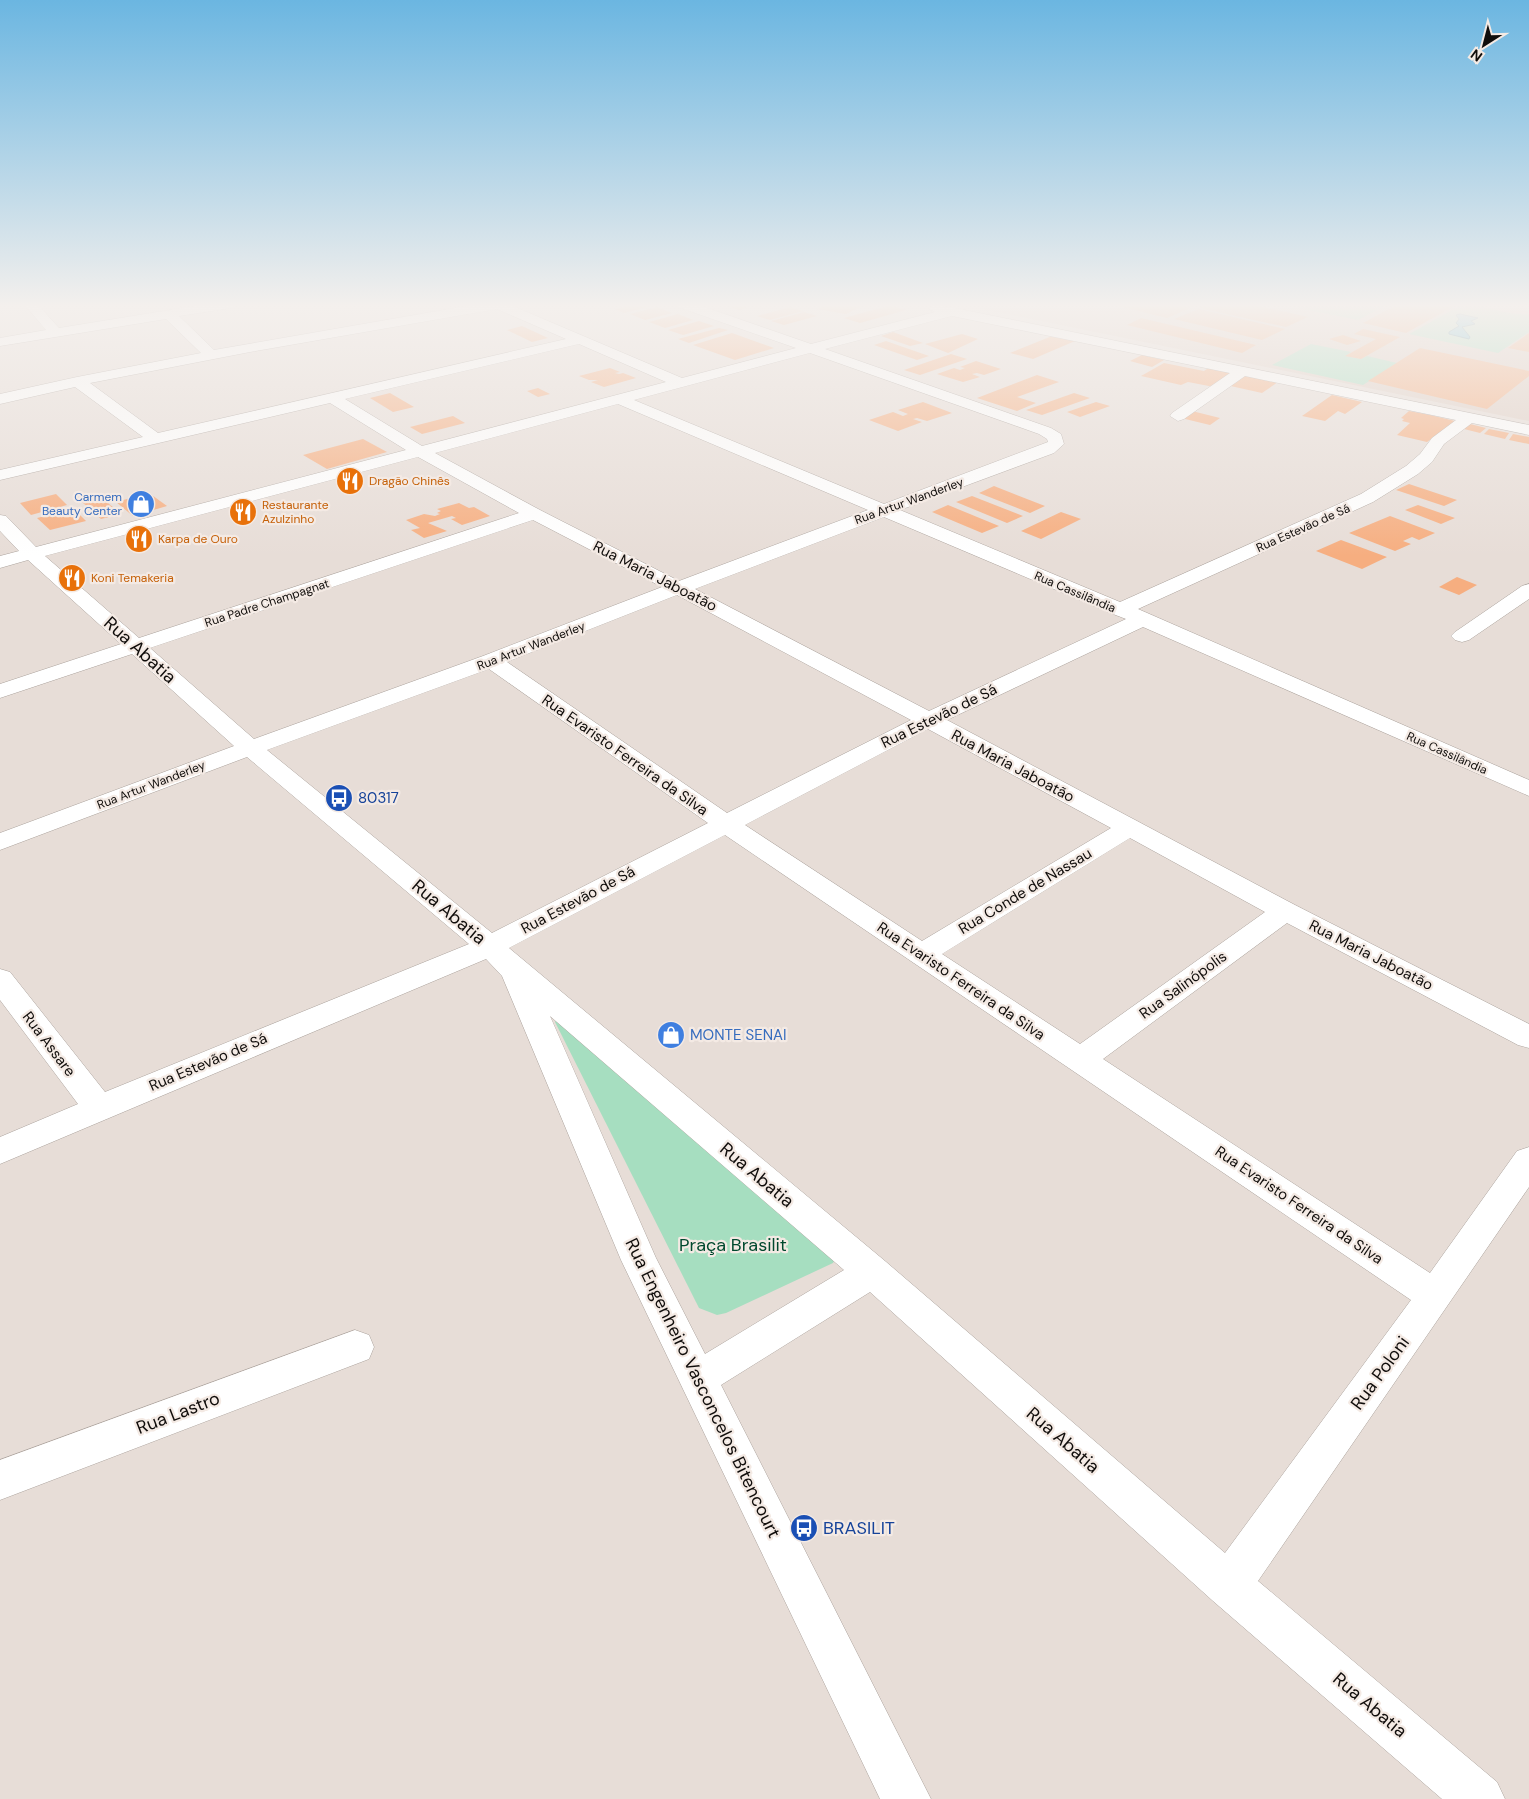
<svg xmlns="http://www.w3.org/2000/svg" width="1529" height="1799" font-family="'DM Sans',sans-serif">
  <rect width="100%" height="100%" fill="#e7ddd7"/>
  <!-- built -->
  <polygon fill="#e0cfc5" points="958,304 1529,304 1529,421 1344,383"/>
  <!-- green -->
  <g fill="#a6dec0">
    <polygon points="1305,304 1389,304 1358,320 1298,308"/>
    <path d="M 1463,304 C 1486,304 1505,316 1529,314 L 1529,332 L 1498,353 L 1409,334 Z"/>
    <polygon points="1311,344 1351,352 1346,356 1361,359 1367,356 1397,363 1363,385 1272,365"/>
    <polygon points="557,1019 834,1261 833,1263 726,1313 717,1315 699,1308 555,1022"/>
  </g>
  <!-- water -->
  <polygon fill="#51bad7" stroke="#3e869a" points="1460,314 1478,318 1471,321 1475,324 1462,327 1470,337 1469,339 1449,334 1449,332 1459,326 1456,323 1459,319 1456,315"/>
  <!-- building -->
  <g fill="#f6ae80">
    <polygon points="635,304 655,305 624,313 615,309"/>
    <polygon points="729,304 756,304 756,305 739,310 725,305"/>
    <polygon points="826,304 866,304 846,314 817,309"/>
    <polygon points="1110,304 1199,304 1167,318"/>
    <polygon points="1207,304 1250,304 1308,317 1286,327 1199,308"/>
    <polygon points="1398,304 1458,304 1406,333 1363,323"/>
    <polygon points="891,305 906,310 860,323 844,318"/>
    <polygon points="657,307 672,313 645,320 630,314"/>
    <polygon points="790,307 803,311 770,320 757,316"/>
    <polygon points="1199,309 1285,329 1262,340 1174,319"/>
    <polygon points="804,312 817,316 784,325 771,321"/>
    <polygon points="678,314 693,320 665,328 649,322"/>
    <polygon points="1141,318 1256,345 1242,353 1127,325"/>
    <polygon points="699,321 714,326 683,335 668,330"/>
    <polygon points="522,326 548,338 532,342 507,330"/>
    <polygon points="719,328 728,330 689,343 678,339"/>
    <polygon points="1363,329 1400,337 1361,359 1345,356 1376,339 1354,334"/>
    <polygon points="893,332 923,343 910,346 881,336"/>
    <polygon points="732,333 774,348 735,360 693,345"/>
    <polygon points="1529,333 1529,352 1508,348"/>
    <polygon points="962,334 978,339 948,353 925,344"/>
    <polygon points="1343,335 1361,341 1347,345 1329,339"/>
    <polygon points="1052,336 1075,341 1033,359 1010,353"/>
    <polygon points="886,341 929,356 917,360 874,345"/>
    <polygon points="1420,348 1529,371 1529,376 1487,409 1368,381"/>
    <polygon points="951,354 967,359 920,375 904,370"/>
    <polygon points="1142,355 1164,360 1152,367 1130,361"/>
    <polygon points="976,361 1001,369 984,375 977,373 972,374 980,377 963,382 937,374 954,368 960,370 965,368 960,367"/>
    <polygon points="1164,363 1204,371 1210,367 1235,372 1214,387 1188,382 1181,385 1141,376"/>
    <polygon points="610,368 620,372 615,373 619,374 623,373 636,378 604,387 591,382 598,380 589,380 579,376"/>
    <polygon points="1243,374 1278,382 1262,393 1226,385"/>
    <polygon points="1037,375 1059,382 1017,397 1036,403 1017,411 977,398"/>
    <polygon points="538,388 550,394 538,397 527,391"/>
    <polygon points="390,393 414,407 393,412 370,398"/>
    <polygon points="1074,393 1090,398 1042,415 1026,410"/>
    <polygon points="1332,395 1362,402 1345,414 1338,411 1325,421 1302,416"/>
    <polygon points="923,402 952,413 927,421 917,418 913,419 922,422 898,431 869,420 893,412 903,416 908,414 898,410"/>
    <polygon points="1096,402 1110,406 1080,417 1067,412"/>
    <polygon points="1192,411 1220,418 1210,425 1181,418"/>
    <polygon points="1409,411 1430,415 1455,421 1427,442 1397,435 1410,423 1402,421 1404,419 1401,418"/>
    <polygon points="453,416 465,423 422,434 410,427"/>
    <polygon points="1466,423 1486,428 1480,433 1460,428"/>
    <polygon points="1489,429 1509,433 1505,439 1484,434"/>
    <polygon points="1513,434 1529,437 1529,444 1509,440"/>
    <polygon points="363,439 387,452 327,469 303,455"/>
    <polygon points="1409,484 1457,500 1444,506 1396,490"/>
    <polygon points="994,486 1045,506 1030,513 979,493"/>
    <polygon points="149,493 167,506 133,516 116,502"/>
    <polygon points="56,494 67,505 31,515 20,503"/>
    <polygon points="972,496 1023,516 1007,523 956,502"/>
    <polygon points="101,497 121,514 101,519 82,502"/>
    <polygon points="459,503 469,508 474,507 490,516 462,525 451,519 456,518 452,516 428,523 447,531 424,538 411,530 420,528 406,520 424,514 435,516 440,514 437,513 441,511 437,509"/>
    <polygon points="948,505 999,526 982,533 932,512"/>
    <polygon points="1418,505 1455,518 1441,524 1405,510"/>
    <polygon points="74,509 86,521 50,530 37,518"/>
    <polygon points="1061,512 1081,519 1041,539 1021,531"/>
    <polygon points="1390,516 1435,533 1419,540 1412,537 1403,541 1411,544 1395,551 1349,533"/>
    <polygon points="1341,540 1387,557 1362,569 1316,551"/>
    <polygon points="1457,577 1477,585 1459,595 1439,587"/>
  </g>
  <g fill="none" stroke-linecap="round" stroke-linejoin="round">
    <!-- minor casing -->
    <g stroke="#aba29c" stroke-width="1">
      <g id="minor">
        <path d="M 24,304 L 37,304 L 59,328 L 207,304 L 237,304 L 231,308 L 179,316 L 214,350 L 478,304 L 508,304 L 682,378 L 796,348 L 678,307 L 677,304 L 696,304 L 811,344 L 935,312 L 928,308 L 935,304 L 1529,425 L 1529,435 L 1472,423 L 1444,444 L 1432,462 L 1418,474 L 1373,502 L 1138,609 L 1529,780 L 1529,796 L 1143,627 L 947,720 L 1295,905 L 1529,1024 L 1529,1048 L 1518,1045 L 1287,923 L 1103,1059 L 1430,1273 L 1517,1151 L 1529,1147 L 1529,1187 L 1258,1581 L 1497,1782 L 1505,1799 L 1442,1799 L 1213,1601 L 870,1292 L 721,1385 L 931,1799 L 880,1799 L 621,1260 L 502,976 L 486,959 L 0,1164 L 0,1137 L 78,1104 L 0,1000 L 0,969 L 10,972 L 105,1092 L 469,944 L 247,757 L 0,850 L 0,833 L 234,746 L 132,654 L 0,698 L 0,684 L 121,644 L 28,560 L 0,568 L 0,556 L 19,551 L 0,531 L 0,515 L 6,516 L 36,547 L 406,450 L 330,403 L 0,480 L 0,470 L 143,437 L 75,387 L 0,404 L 0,394 L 77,377 L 201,353 L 166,319 L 0,346 L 0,338 L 46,330 ZM 497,309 L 566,339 L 158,433 L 90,383 L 250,352 ZM 952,316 L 1230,373 L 1172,413 L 1170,416 L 1178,421 L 1184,419 L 1245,376 L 1456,420 L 1432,438 L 1420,454 L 1406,466 L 1361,494 L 1120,602 L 900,510 L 1054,453 L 1064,444 L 1061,434 L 1051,428 L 825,349 ZM 579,344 L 666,382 L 422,446 L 345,399 ZM 810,353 L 1039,434 L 1047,439 L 1048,442 L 884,504 L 634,400 ZM 618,404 L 868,510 L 679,581 L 540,510 L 435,453 ZM 418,457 L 519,513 L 139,638 L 45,556 ZM 884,517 L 1113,614 L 1126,619 L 929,711 L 695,589 ZM 533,520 L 662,587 L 483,656 L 254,739 L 150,648 ZM 677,595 L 911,720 L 727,813 L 507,662 ZM 489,669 L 708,823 L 492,933 L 267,750 ZM 928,729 L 1111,828 L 922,941 L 745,825 ZM 725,835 L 1411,1300 L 1225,1553 L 885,1261 L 509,948 ZM 1130,838 L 1265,912 L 1080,1044 L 942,954 ZM 550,1016 L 844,1270 L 705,1354 L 656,1258 Z"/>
        <polygon points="1529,584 1529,599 1469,640 1462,642 1455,640 1451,636 1455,632 1522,586"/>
        <polygon points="355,1330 369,1335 374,1347 369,1359 0,1500 0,1460"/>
      </g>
    </g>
    <!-- minor -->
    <use href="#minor" fill="#fff" fill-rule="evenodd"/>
  </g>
  <!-- sky -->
  <linearGradient id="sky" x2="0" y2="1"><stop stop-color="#6bb6e1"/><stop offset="0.55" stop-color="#f4f0ed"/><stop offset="1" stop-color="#f4f0ed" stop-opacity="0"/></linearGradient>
  <rect width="1529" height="556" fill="url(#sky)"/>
  <!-- icons -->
  <defs>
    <g id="restaurant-disc" transform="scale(1.4375)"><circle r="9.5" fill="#e8710a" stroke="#f4eae4"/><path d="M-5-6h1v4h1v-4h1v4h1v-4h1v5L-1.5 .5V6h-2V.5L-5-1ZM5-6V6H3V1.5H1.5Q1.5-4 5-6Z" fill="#fff"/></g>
    <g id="shop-disc" transform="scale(1.4375)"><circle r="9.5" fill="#3f7fe0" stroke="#f4eae4"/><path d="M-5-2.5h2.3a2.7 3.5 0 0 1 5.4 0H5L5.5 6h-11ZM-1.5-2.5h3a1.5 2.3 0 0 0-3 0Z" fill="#fff"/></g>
    <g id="bus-disc" transform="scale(1.4375)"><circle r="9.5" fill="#1a4fb4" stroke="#f4eae4"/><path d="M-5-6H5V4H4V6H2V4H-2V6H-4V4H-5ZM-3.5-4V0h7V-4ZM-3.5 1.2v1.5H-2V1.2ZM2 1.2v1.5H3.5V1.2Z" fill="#fff"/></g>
  </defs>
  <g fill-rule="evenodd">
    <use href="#restaurant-disc" x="350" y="481"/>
    <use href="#shop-disc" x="141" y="504"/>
    <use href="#restaurant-disc" x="243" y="512"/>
    <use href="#restaurant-disc" x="139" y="539"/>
    <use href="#restaurant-disc" x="72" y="578"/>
    <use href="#bus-disc" x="339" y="798"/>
    <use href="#shop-disc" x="671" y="1035"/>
    <use href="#bus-disc" x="804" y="1528"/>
  </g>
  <g text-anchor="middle" stroke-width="4.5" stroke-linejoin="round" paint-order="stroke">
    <!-- far-food labels -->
    <g font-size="12" fill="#c56008" stroke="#f4eae4" text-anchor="start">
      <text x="369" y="485">Dragão Chinês</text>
      <text x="262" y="509">Restaurante<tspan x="262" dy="14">Azulzinho</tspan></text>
      <text x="158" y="543">Karpa de Ouro</text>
      <text x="91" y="582">Koni Temakeria</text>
    </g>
    <!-- far-shop labels -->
    <g font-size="12" fill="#366cbe" stroke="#f4eae4" text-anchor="end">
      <text x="122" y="501">Carmem<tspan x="122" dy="14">Beauty Center</tspan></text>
    </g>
    <!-- far-street labels -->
    <g font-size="12" fill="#100d0b" stroke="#f4eae4">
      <text transform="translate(909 501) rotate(-20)" y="4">Rua Artur Wanderley</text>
      <text transform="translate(1303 528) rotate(-24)" y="4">Rua Estevão de Sá</text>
      <text transform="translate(1075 592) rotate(23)" y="4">Rua Cassilândia</text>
      <text transform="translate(267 603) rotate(-18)" y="4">Rua Padre Champagnat</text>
      <text transform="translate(531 646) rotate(-21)" y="4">Rua Artur Wanderley</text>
      <text transform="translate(1447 753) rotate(24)" y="4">Rua Cassilândia</text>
      <text transform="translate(151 785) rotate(-21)" y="4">Rua Artur Wanderley</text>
    </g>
    <!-- street labels -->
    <g font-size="15" fill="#100d0b" stroke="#f4eae4">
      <text transform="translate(655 576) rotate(27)" y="5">Rua Maria Jaboatão</text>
      <text transform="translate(939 716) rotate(-26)" y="5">Rua Estevão de Sá</text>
      <text transform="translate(625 755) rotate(35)" y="5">Rua Evaristo Ferreira da Silva</text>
      <text transform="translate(1013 766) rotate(28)" y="5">Rua Maria Jaboatão</text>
      <text transform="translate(1025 891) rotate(-31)" y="5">Rua Conde de Nassau</text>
      <text transform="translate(578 900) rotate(-28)" y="5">Rua Estevão de Sá</text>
      <text transform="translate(1371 955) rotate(27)" y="5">Rua Maria Jaboatão</text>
      <text transform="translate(961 981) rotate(34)" y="5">Rua Evaristo Ferreira da Silva</text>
      <text transform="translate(1183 985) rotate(-36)" y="5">Rua Salinópolis</text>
      <text transform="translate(49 1044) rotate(53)" y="5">Rua Assare</text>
      <text transform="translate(208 1062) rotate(-23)" y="5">Rua Estevão de Sá</text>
      <text transform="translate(1299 1205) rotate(34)" y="5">Rua Evaristo Ferreira da Silva</text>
    </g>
    <!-- transit labels -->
    <g font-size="15" fill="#164399" stroke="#f4eae4" text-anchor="start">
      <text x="358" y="803">80317</text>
    </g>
    <!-- shop labels -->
    <g font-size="15" fill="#366cbe" stroke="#f4eae4" text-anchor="start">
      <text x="690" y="1040">MONTE SENAI</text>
    </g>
    <!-- near-street labels -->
    <g font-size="18" fill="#100d0b" stroke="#f4eae4">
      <text transform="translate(140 650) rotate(42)" y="6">Rua Abatia</text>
      <text transform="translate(449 912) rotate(40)" y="6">Rua Abatia</text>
      <text transform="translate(757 1175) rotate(40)" y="6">Rua Abatia</text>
      <text transform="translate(1380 1373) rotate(-54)" y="6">Rua Poloni</text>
      <text transform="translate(703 1388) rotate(64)" y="6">Rua Engenheiro Vasconcelos Bitencourt</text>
      <text transform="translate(178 1413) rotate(-21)" y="6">Rua Lastro</text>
      <text transform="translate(1063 1440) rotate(41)" y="6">Rua Abatia</text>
      <text transform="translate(1370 1705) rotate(40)" y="6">Rua Abatia</text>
    </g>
    <!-- near-park labels -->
    <g font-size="18" fill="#00492e" stroke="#f4eae4">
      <text x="733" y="1251">Praça Brasilit</text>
    </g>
    <!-- near-transit labels -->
    <g font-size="18" fill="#164399" stroke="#f4eae4" text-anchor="start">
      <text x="823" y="1534">BRASILIT</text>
    </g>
  </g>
  <!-- north arrow -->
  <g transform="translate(1484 45) rotate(216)" stroke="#f4eae4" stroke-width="4" paint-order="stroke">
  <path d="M0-4L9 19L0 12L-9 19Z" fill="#100d0b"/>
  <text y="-8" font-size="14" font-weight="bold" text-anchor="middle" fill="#100d0b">N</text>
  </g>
</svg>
